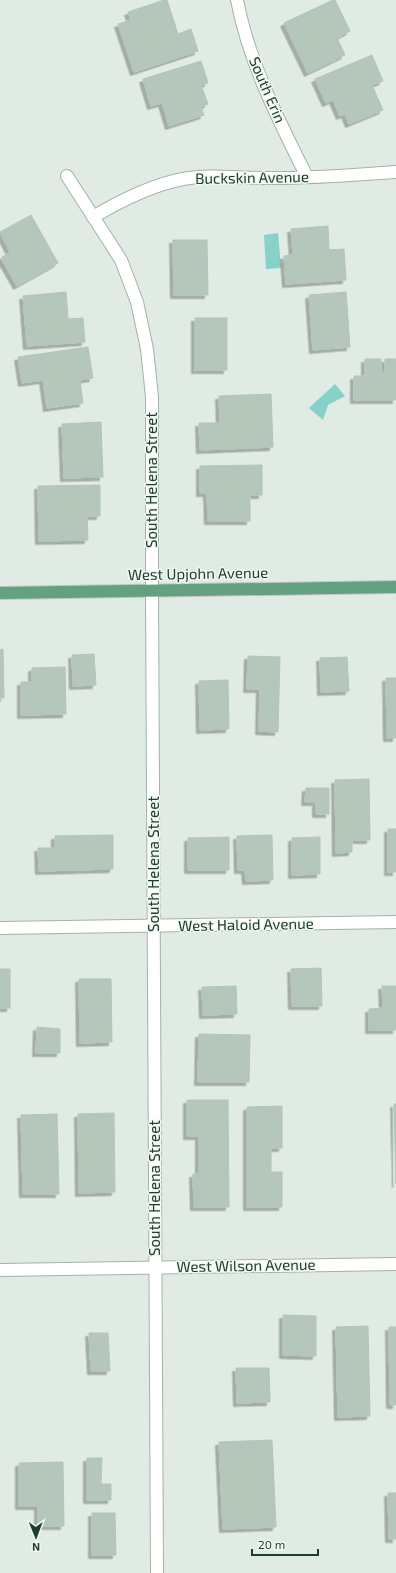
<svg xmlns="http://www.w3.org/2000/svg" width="396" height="1573" font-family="'Exo 2',sans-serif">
  <defs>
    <filter id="shadow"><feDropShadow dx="-3.5" dy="3.5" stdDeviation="0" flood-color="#0004"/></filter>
  </defs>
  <rect width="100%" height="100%" fill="#e0ebe3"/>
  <!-- water -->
  <g fill="#86d2c9">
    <polygon points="278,233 281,268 266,269 264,235"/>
    <polygon points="335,384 345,396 328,405 323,420 309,408"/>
  </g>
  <!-- building -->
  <g fill="#b5c6bb" stroke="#b2c5b8" filter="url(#shadow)">
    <polygon points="164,0 167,0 178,34 191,29 198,51 134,72 118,24 131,20 128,12"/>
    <polygon points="333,0 335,0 350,31 337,38 345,55 308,73 284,23"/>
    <polygon points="372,55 383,81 372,85 383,110 349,124 345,114 340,116 333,100 326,103 315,79"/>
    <polygon points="201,61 208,83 201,85 208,104 201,107 204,115 169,126 162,103 151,106 143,79"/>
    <polygon points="31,215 58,263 17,286 1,258 10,252 0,232"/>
    <polygon points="328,226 329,250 344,249 346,280 286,284 284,256 293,255 291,229"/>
    <polygon points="173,240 207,240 208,295 174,295"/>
    <polygon points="66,292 68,319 83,318 85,342 27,346 23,296"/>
    <polygon points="346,292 350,347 313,350 309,295"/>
    <rect x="195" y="318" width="32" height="52"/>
    <polygon points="88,347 93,378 80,380 83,403 47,408 43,380 22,383 18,357"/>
    <polygon points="365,359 381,359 381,373 385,372 385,359 396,359 396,400 354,400 354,376 365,376"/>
    <polygon points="271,394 273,447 200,450 199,423 220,423 219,396"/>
    <polygon points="101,422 103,477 64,478 62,424"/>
    <polygon points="262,465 262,495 250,495 250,521 208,521 207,493 200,493 200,466"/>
    <polygon points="100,485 100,516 87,516 88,540 39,541 38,486"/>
    <polygon points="3,649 4,698 0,698 0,650"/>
    <polygon points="94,654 96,685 73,686 72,655"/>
    <polygon points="248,656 280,657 278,732 259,731 260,689 247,689"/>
    <polygon points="347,657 349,691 321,692 320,658"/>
    <polygon points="65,667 66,714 21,715 21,682 32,682 32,668"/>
    <polygon points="386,678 396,678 396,738 387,738"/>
    <polygon points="228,680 229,729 200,730 199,681"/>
    <polygon points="369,779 370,840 352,840 352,852 336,853 335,780"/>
    <polygon points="306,788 329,788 329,814 316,814 316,802 305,802"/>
    <rect x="388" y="829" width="8" height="43"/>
    <polygon points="113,835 113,869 39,871 38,848 55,848 55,836"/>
    <polygon points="272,835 273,880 246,881 245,870 238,870 237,836"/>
    <polygon points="229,837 229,870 188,870 188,838"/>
    <polygon points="320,837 320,874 292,875 292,838"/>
    <polygon points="321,968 322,1006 292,1006 291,969"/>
    <rect x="0" y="969" width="10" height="39"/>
    <polygon points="79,979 111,979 112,1042 80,1043"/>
    <polygon points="236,986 237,1014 203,1015 202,987"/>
    <polygon points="382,986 396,986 396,1030 369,1030 369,1009 383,1008"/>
    <polygon points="37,1027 60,1029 60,1053 36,1053"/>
    <polygon points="199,1034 250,1035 249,1082 198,1082"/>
    <polygon points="187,1100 228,1100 229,1207 194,1207 193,1174 199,1174 199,1136 187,1136"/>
    <polygon points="394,1104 396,1104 396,1184"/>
    <polygon points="282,1106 282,1148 271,1148 271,1172 282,1172 282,1207 247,1207 247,1107"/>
    <polygon points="114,1113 115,1192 79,1193 78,1114"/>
    <polygon points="57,1114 59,1194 23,1194 21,1115"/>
    <polygon points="283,1315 316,1316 316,1356 283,1355"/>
    <polygon points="368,1326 370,1416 338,1417 336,1327"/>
    <polygon points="389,1327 396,1327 396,1405 390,1405"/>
    <polygon points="89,1333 108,1333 110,1371 91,1371"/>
    <polygon points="236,1368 269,1368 270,1402 237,1403"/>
    <polygon points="272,1440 276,1527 223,1529 219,1442"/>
    <polygon points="87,1458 102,1458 101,1484 111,1484 111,1500 87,1500"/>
    <polygon points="63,1462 64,1526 38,1526 38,1506 19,1506 19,1463"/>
    <polygon points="388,1493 396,1493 396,1539 389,1539"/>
    <polygon points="92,1513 115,1513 116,1555 92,1555"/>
  </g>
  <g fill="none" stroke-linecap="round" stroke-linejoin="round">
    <!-- minor casing -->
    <g stroke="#a3b3a9" stroke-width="14">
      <g id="minor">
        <path d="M 237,0 C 249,63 279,121 307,177"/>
        <polyline points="67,176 121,260 137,302 147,349 152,397 152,590 157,1573"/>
        <path d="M 93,217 C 120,201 151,185 183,179 C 208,174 236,178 262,178 C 307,179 351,175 396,172"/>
        <polyline points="0,928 396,922"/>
        <polyline points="0,1270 396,1264"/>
      </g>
    </g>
    <!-- major casing -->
    <g stroke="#c1c8c4" stroke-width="14">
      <polyline id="major" points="0,593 396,587"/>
    </g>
    <!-- minor -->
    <use href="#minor" stroke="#fff" stroke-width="12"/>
    <!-- major -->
    <use href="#major" stroke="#63a181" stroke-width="12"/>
  </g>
  <g text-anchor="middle" stroke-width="3" stroke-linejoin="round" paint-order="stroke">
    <!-- street labels -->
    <g font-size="15" fill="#203c2d" stroke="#f0f8f2">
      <text transform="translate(267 90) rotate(67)" y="5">South Erin</text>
      <text transform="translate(252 178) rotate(-1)" y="5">Buckskin Avenue</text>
      <text transform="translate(152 480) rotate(-90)" y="5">South Helena Street</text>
      <text transform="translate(198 574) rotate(-1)" y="5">West Upjohn Avenue</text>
      <text transform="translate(154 864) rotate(-90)" y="5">South Helena Street</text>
      <text transform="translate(246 925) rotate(-1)" y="5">West Haloid Avenue</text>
      <text transform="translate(155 1188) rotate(-90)" y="5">South Helena Street</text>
      <text transform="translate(246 1266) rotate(-1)" y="5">West Wilson Avenue</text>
    </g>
  </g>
  <!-- north arrow -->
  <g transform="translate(36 1537) rotate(179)" stroke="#f0f8f2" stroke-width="3" paint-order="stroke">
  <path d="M0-3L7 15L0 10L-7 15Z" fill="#203c2d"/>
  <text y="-6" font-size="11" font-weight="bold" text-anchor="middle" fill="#203c2d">N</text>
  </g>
  <!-- scale -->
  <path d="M252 1549v6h66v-6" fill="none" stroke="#203c2d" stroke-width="2"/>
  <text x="258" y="1549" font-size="12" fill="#203c2d" stroke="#f0f8f2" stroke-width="3" paint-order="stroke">20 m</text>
</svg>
